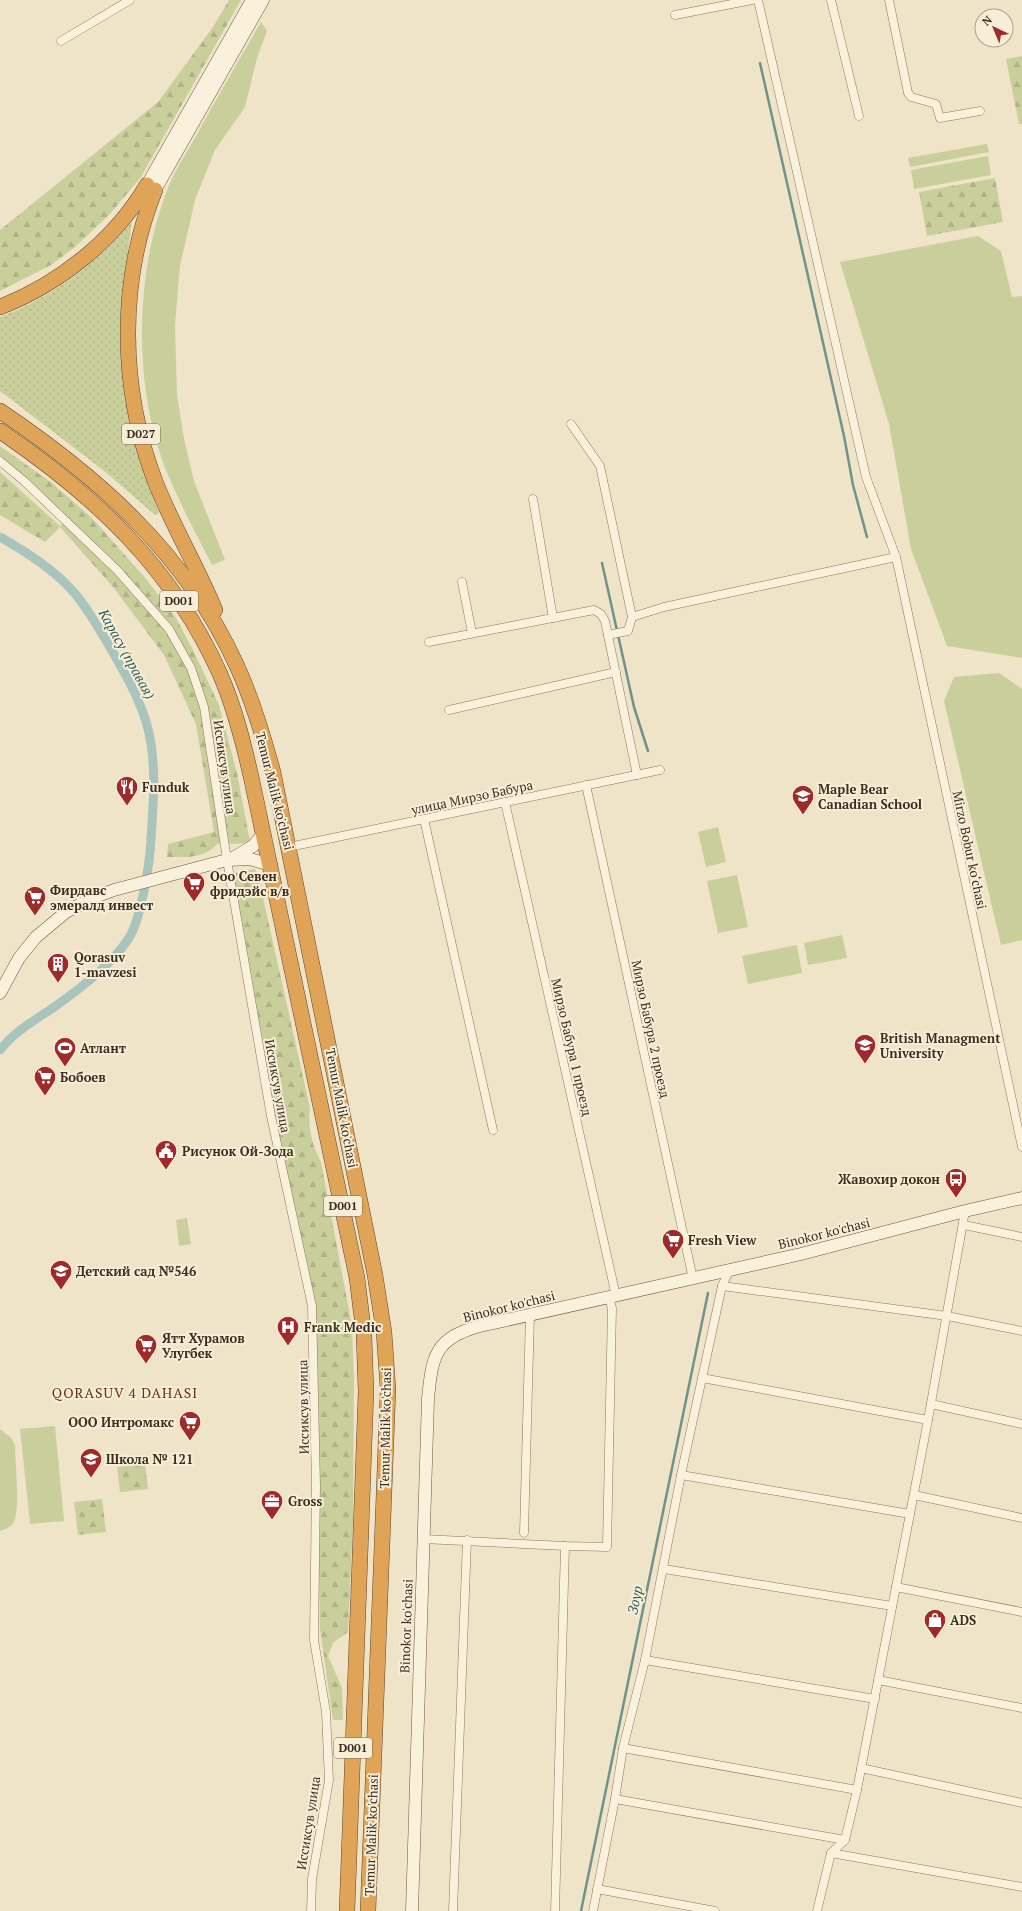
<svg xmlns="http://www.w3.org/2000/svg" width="1022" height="1911" font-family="'PT Serif',serif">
  <defs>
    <pattern id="forest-firs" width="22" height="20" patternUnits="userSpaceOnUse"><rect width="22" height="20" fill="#c9cf9b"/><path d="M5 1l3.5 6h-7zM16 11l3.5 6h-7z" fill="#aeb285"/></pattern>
    <pattern id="park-dots" width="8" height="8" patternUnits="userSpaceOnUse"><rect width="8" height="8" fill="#c9cf9b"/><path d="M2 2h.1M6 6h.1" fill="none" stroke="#aeb285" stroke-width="1.8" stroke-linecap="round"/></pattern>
  </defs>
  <rect width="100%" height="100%" fill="#f0e4c8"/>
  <!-- green -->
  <g fill="#c9cf9b">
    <path d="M 261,22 L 267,31 L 257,58 L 245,107 L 215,150 L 195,200 L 180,266 L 175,325 L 177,395 L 184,439 L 194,481 L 225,560 L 212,565 C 197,536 181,506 168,475 C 132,388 134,270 170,183 C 177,167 187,152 195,138 C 216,99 239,60 261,22 Z"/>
    <polygon points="987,144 989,152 910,167 908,158"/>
    <polygon points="988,156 991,175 914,189 911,170"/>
    <polygon points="978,236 1001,251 1012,297 1022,296 1022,658 947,646 911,549 889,424 840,262"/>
    <polygon points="999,673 1022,689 1022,940 1001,945 944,701 954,677"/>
    <polygon points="718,827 726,862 706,867 698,832"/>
    <polygon points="737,875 748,927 718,933 707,881"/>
    <polygon points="842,935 847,958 808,965 804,943"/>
    <polygon points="797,945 802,973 748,984 742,956"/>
    <polygon points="187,1218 191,1244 179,1246 176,1220"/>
    <polygon points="55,1426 64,1521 30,1524 20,1429"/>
    <path d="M 0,1429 L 11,1438 L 15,1445 C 15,1460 21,1513 13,1523 C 10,1528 5,1529 0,1531 Z"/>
  </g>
  <!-- forest -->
  <g fill="url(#forest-firs)">
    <polygon points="229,0 241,0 141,177 109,215 74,248 51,265 0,291 0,230 158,102 213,27"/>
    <polygon points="1022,56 1022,124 1019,124 1006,59"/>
    <polygon points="995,178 1003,222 927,236 919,192"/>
    <path d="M 0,446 L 52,483 L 92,518 L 147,580 L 176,618 L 193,650 L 219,705 L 237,773 L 250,842 C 239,845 229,843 217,844 C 205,859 184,857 167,857 L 168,844 L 214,832 L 196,724 L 164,655 L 113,587 L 60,527 L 45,542 L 0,515 L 0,472 L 60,526 L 67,520 L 26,477 L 0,456 Z"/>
    <path d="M 255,869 L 259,880 L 310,1108 C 308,1128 311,1143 321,1162 L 352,1326 L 354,1379 L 353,1522 L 348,1632 L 333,1643 L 328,1656 L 342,1688 L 343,1720 L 333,1720 L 320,1629 L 314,1330 L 271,1116 L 232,885 L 235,873 Z"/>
    <polygon points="145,1464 148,1489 120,1492 117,1467"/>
    <polygon points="102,1499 106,1532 78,1535 74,1502"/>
  </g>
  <!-- park -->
  <path fill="url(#park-dots)" d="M 132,222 C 121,296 116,361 133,434 C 139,461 150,487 159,513 L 155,515 L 103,470 L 0,391 L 0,317 C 52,297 96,264 132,222 Z"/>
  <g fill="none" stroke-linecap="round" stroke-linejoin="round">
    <!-- stream -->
    <g stroke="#6f938a" stroke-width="2.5">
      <polyline points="760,63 844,436 853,485 867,537"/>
      <polyline points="602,563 634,707 648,751"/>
      <polyline points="581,1911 708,1293"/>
    </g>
    <!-- canal -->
    <path stroke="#a9c4bc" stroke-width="9" d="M 0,537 C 25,551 49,566 69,587 C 85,603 95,623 107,642 C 125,674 146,707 151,744 C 156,775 153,807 151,839 C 150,862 141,919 129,938 C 111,966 77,991 50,1010 C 32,1022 13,1033 0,1050"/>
    <!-- street casing -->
    <g stroke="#8d765c" stroke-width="9">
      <g id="street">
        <polyline points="758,0 866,477 896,557 1022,1147"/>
        <polyline points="831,0 859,116"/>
        <polyline points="889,0 908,93 911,97 936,104 940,118 980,111"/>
        <polyline points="675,15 752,0"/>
        <polyline points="61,41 130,0"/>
        <polyline points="571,424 600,466 632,617"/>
        <polyline points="0,461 24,481 117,570 169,629 191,668 204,707 227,860 271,1116 312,1306 316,1486 314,1640 326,1712 329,1780 312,1879 311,1911"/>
        <polyline points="533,499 553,618"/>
        <polyline points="462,582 472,633"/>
        <polyline points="608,635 628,631 632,617 664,607 896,557"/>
        <polyline points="429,642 594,610 601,614 605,621 637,775"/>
        <polyline points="449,710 616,672"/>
        <polyline points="586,785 693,1279"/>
        <polyline points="505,802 616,1296"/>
        <polyline points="424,819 493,1130"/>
        <polyline points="289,847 660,770"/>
        <polyline points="964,1225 1022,1237"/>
        <polyline points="722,1286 947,1316 1022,1331"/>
        <polyline points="702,1378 928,1420"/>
        <polyline points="931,1404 1022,1424"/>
        <polyline points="681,1475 910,1514"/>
        <polyline points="914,1495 1022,1518"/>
        <polyline points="524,1533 530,1315"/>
        <polyline points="423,1539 565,1546 607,1547 612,1308 609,1298"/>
        <polyline points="664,1569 892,1606"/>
        <polyline points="896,1587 1022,1612"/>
        <polyline points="645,1660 875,1699"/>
        <polyline points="878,1680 1022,1708"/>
        <polyline points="623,1748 857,1790"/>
        <polyline points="861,1768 1022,1803"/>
        <polyline points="615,1799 845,1840"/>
        <polyline points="831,1853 1022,1887"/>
        <polyline points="597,1889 715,1911"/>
        <polyline points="453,1911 467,1540"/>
        <polyline points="555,1911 565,1546"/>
        <polyline points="593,1911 615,1799 623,1748 645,1660 681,1475 722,1286 729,1271"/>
        <polyline points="817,1911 831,1853 845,1840 857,1790 928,1420 965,1211"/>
      </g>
    </g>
    <!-- secondary casing -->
    <g stroke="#6f573f" stroke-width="13">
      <g id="secondary">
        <polyline points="147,185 252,0"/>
        <polyline points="155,190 263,0"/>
        <polyline points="233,858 253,846 264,833"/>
        <polyline points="0,993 19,958 36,937 66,912 90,899 114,890 227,860 250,859 271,865"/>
        <path d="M 412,1911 L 428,1399 C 432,1356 435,1338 480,1326 L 801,1254 L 965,1211 L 1022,1198"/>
      </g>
    </g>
    <!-- highway casing -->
    <g stroke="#5b4430" stroke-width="16">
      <g id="highway">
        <path d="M 155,190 C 118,282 120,389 155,481 C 172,525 197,566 215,610"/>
        <path d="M 0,307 C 59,284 115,240 147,185"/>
        <path d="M 0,411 C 98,477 186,554 236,664 C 252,698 263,735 273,772 L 375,1275 L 384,1332 L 388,1389 L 368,1911"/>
        <path d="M 0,431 C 95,496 172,567 220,674 C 235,708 244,745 252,781 L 357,1278 L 364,1335 L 366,1392 L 347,1911"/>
      </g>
    </g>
    <!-- street -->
    <use href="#street" stroke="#faf1dc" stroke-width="8"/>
    <!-- secondary -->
    <use href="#secondary" stroke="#faf1dc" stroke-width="12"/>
    <!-- highway -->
    <use href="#highway" stroke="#e0a458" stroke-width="15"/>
  </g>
  <!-- icons -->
  <defs>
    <g id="restaurant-pin" transform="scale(1.15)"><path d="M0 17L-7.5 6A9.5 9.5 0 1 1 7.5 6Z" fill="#9e2a2b" stroke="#f7eed8"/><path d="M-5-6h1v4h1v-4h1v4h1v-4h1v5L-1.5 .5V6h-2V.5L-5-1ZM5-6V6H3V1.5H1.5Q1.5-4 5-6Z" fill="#fff"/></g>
    <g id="school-pin" transform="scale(1.15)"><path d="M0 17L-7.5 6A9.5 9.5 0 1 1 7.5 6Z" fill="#9e2a2b" stroke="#f7eed8"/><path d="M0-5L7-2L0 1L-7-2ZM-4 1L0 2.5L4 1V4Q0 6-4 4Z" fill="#fff"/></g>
    <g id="supermarket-pin" transform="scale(1.15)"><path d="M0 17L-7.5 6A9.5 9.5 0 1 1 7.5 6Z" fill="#9e2a2b" stroke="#f7eed8"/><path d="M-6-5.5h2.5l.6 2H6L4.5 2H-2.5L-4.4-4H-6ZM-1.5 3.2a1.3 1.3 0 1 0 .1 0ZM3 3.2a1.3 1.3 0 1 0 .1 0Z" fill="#fff"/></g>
    <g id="building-pin" transform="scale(1.15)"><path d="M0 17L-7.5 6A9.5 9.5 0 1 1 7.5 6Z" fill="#9e2a2b" stroke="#f7eed8"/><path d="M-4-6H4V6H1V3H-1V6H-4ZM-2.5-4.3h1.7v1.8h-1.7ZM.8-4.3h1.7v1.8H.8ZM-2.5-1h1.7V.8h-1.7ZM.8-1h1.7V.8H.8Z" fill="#fff"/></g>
    <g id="university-pin" transform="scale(1.15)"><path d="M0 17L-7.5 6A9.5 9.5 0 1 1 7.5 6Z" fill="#9e2a2b" stroke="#f7eed8"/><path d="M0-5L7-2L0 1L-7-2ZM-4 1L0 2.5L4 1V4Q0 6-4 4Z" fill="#fff"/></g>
    <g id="stadium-pin" transform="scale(1.15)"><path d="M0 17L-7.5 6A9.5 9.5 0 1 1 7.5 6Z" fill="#9e2a2b" stroke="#f7eed8"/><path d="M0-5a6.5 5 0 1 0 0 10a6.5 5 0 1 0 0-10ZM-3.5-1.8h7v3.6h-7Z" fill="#fff"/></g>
    <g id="civic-pin" transform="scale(1.15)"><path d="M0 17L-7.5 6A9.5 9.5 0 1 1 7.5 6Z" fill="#9e2a2b" stroke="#f7eed8"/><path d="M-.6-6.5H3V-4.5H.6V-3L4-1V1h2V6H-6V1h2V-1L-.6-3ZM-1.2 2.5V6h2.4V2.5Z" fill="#fff"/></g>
    <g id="bus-pin" transform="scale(1.15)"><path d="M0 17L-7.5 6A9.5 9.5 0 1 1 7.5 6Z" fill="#9e2a2b" stroke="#f7eed8"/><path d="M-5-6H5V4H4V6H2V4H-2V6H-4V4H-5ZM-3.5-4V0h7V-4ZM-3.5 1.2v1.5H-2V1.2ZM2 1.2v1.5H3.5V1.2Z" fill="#fff"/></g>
    <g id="hospital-pin" transform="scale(1.15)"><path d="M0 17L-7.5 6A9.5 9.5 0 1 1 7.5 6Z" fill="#9e2a2b" stroke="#f7eed8"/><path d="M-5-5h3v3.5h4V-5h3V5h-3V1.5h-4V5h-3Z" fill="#fff"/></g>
    <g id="office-pin" transform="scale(1.15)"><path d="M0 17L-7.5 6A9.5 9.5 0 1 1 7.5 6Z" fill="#9e2a2b" stroke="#f7eed8"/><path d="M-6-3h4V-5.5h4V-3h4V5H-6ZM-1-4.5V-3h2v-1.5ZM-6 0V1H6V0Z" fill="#fff"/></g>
    <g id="shop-pin" transform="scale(1.15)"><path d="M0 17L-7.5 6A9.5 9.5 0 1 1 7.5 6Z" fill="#9e2a2b" stroke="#f7eed8"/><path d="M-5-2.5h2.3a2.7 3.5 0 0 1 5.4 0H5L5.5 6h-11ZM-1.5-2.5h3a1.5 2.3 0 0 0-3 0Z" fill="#fff"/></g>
  </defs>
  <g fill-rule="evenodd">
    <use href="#restaurant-pin" x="127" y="787"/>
    <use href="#school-pin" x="803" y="796"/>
    <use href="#supermarket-pin" x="194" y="883"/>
    <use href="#supermarket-pin" x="35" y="897"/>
    <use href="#building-pin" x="58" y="964"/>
    <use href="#university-pin" x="865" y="1045"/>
    <use href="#stadium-pin" x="65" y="1048"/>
    <use href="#supermarket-pin" x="45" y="1077"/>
    <use href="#civic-pin" x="166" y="1151"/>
    <use href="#bus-pin" x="956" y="1179"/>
    <use href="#supermarket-pin" x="673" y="1240"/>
    <use href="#school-pin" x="61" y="1271"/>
    <use href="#hospital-pin" x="288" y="1327"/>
    <use href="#supermarket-pin" x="146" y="1345"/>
    <use href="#supermarket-pin" x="190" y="1422"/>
    <use href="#school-pin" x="91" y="1459"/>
    <use href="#office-pin" x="272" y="1501"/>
    <use href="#shop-pin" x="935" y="1620"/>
  </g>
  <g text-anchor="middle" stroke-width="4" stroke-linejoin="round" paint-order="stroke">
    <!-- shield labels -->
    <g fill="#f7eed8" stroke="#756857" stroke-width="1">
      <rect x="122" y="424" width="38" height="20" rx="3"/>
      <rect x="160" y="591" width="38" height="20" rx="3"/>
      <rect x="324" y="1196" width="38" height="20" rx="3"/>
      <rect x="334" y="1738" width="38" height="20" rx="3"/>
    </g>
    <g font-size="12" font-weight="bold" fill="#3d2e20">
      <text x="141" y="438">D027</text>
      <text x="179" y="605">D001</text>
      <text x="343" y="1210">D001</text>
      <text x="353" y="1752">D001</text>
    </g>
    <!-- street labels -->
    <g font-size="13" fill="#3d2e20" stroke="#f7eed8">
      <text transform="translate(225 767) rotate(82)" y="5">Иссиксув улица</text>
      <text transform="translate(275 791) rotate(76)" y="5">Temur Malik ko'chasi</text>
      <text transform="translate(472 797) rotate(-12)" y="5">улица Мирзо Бабура</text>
      <text transform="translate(970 850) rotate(78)" y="5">Mirzo Bobur ko‘chasi</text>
      <text transform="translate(651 1029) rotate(78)" y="5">Мирзо Бабура 2 проезд</text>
      <text transform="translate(572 1047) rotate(77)" y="5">Мирзо Бабура 1 проезд</text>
      <text transform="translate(278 1086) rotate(80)" y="5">Иссиксув улица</text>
      <text transform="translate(342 1108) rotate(79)" y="5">Temur Malik ko'chasi</text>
      <text transform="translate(824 1233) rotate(-14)" y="5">Binokor ko'chasi</text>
      <text transform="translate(509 1306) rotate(-14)" y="5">Binokor ko'chasi</text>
      <text transform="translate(303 1407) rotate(-91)" y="5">Иссиксув улица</text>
      <text transform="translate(385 1428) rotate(-89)" y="5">Temur Malik ko'chasi</text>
      <text transform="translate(406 1626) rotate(-88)" y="5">Binokor ko'chasi</text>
      <text transform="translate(308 1823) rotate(-81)" y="5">Иссиксув улица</text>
      <text transform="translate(371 1835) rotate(-88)" y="5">Temur Malik ko'chasi</text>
    </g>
    <!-- poi labels -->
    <g font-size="13" font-weight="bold" fill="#3d2e20" stroke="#f7eed8" text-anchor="start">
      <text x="142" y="792">Funduk</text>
      <text x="818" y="794">Maple Bear<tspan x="818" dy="15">Canadian School</tspan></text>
      <text x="210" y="881">Ооо Севен<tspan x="210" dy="15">фридэйс в/в</tspan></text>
      <text x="50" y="895">Фирдавс<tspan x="50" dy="15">эмералд инвест</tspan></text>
      <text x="74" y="962">Qorasuv<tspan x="74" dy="15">1-mavzesi</tspan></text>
      <text x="880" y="1043">British Managment<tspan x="880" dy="15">University</tspan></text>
      <text x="80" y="1053">Атлант</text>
      <text x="60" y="1082">Бобоев</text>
      <text x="182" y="1156">Рисунок Ой-Зода</text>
      <text x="940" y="1184" text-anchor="end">Жавохир докон</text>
      <text x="688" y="1245">Fresh View</text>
      <text x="76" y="1276">Детский сад №546</text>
      <text x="304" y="1332">Frank Medic</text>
      <text x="162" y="1343">Ятт Хурамов<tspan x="162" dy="15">Улугбек</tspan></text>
      <text x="174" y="1427" text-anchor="end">ООО Интромакс</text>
      <text x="106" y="1464">Школа № 121</text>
      <text x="288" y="1506">Gross</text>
      <text x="950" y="1625">ADS</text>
    </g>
    <!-- water labels -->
    <g font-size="14" font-style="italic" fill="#2f5d5a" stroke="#f7eed8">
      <text transform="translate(127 654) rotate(61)" y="5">Карасу (правая)</text>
      <text transform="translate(635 1600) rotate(-78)" y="5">Зоур</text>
    </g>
    <!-- neighbourhood labels -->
    <g font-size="14" letter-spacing="1" fill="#6b2e1e" stroke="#f7eed8">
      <text x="125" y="1398">QORASUV 4 DAHASI</text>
    </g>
  </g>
  <!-- north arrow -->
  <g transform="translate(994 28) rotate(316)"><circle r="19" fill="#f7eed8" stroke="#ada18e"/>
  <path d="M0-3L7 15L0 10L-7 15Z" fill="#9e2a2b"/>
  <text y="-6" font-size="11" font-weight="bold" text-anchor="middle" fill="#3d2e20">N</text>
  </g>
</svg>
